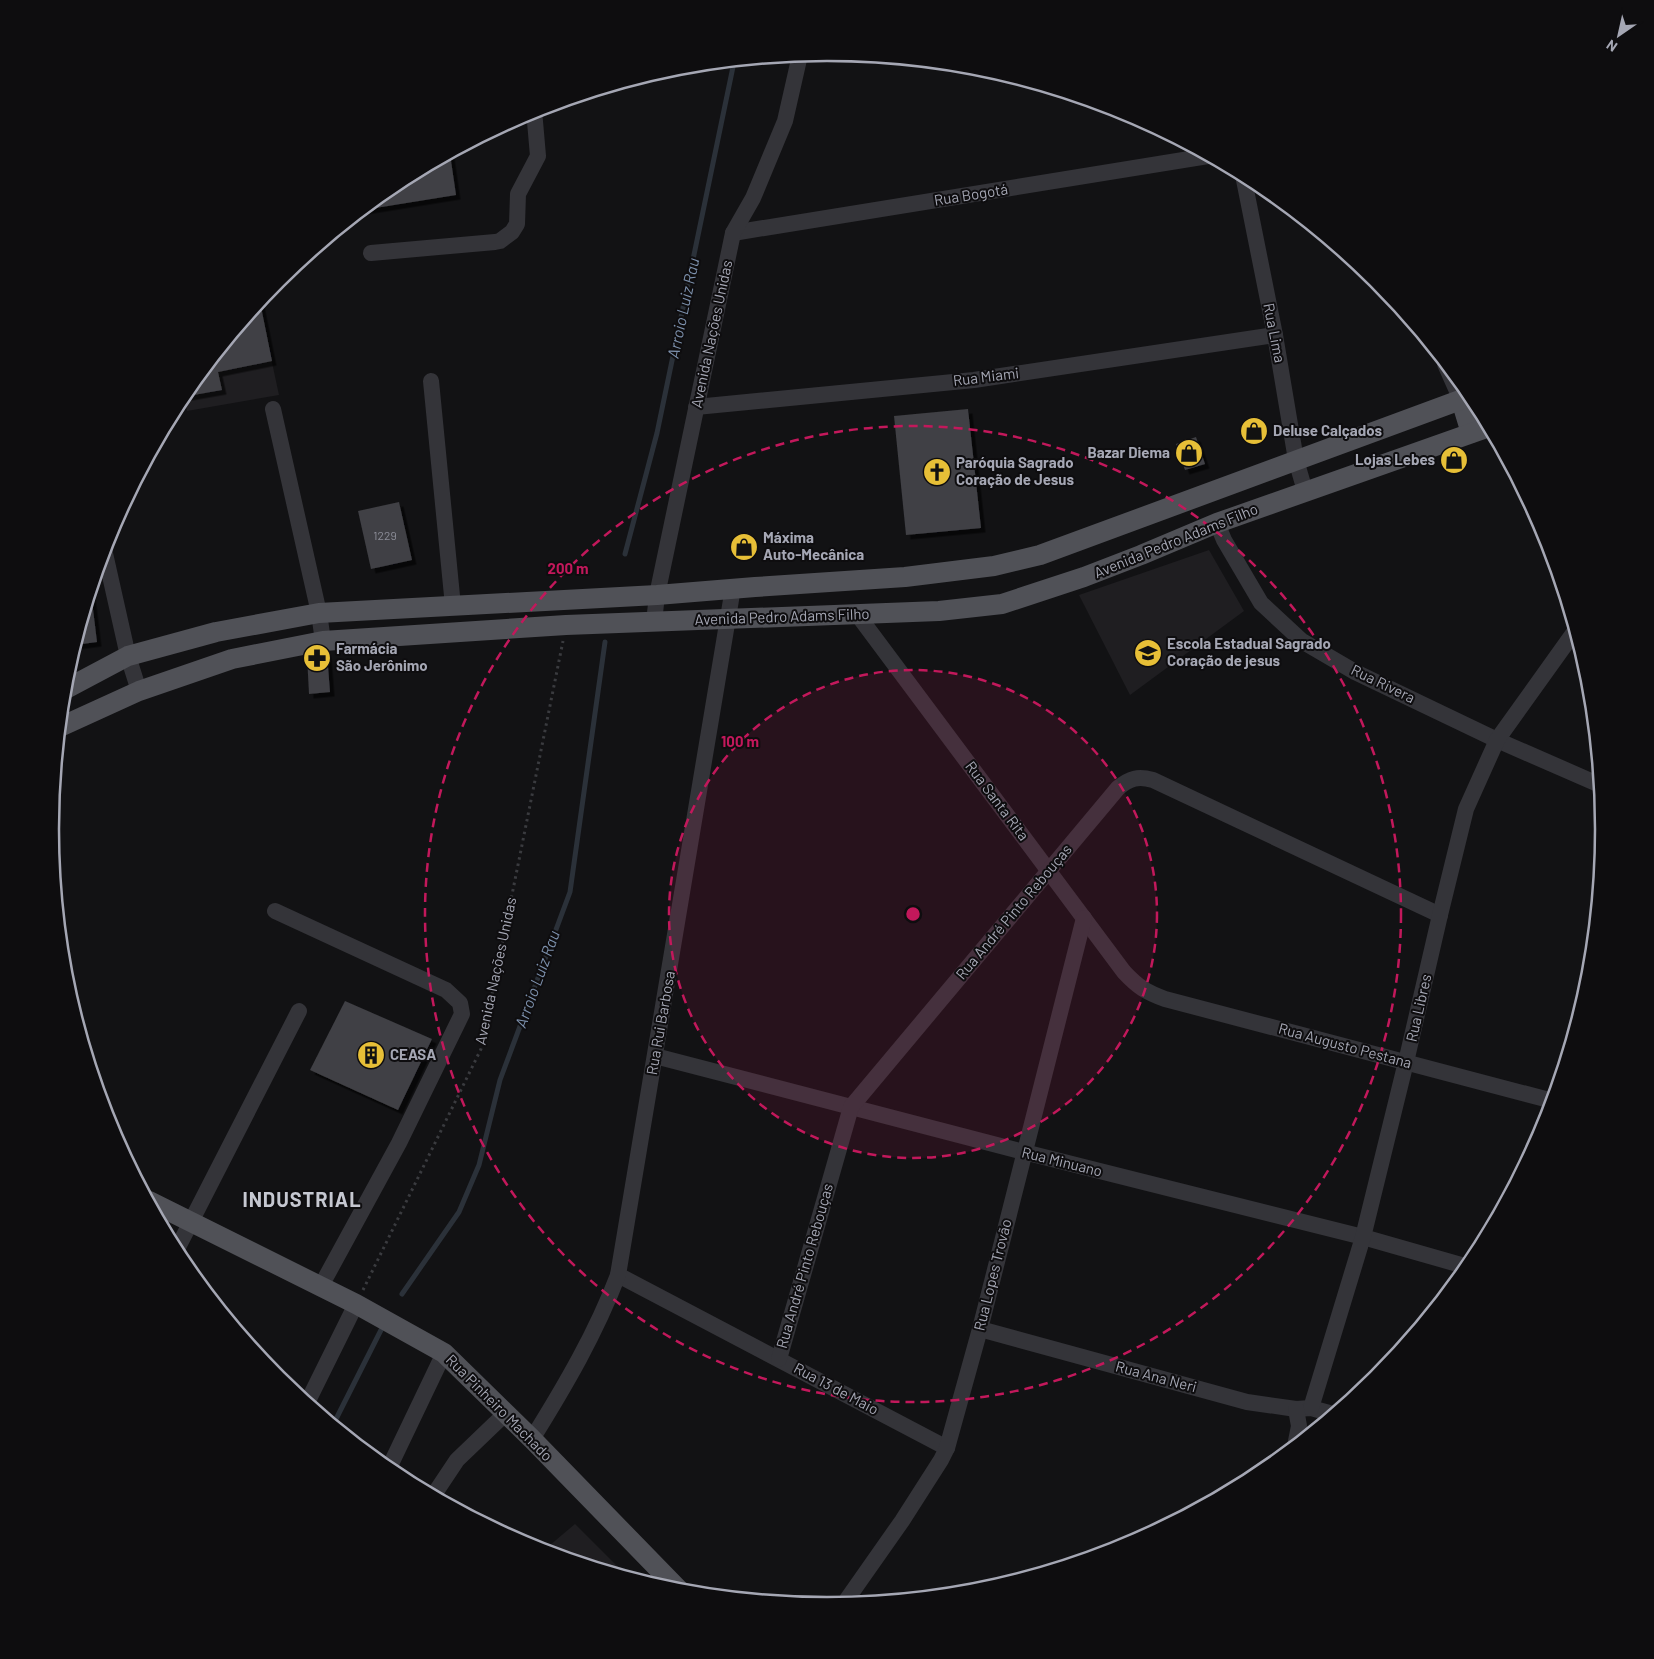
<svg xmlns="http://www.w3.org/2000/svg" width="1654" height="1659" font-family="Barlow,sans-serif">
  <defs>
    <filter id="shadow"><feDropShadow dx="4.5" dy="4.5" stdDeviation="0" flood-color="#0009"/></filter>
  </defs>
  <rect width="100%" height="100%" fill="#121214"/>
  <!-- built -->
  <g fill="#1f1e21">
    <polygon points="259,302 279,395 187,411 183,395"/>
    <polygon points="1209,550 1244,611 1130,695 1079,595"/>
    <polygon points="575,1524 629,1578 543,1551"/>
  </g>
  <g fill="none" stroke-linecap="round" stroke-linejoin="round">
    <!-- stream -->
    <g stroke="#2b3139" stroke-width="5">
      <polyline points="625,554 657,433 734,62"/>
      <polyline points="402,1294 459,1212 479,1165 500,1080 570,892 605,642"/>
      <polyline points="333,1425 381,1330"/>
    </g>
  </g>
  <!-- building -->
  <g fill="#3f3f44" filter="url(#shadow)">
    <polygon points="450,154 456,195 363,210 396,183"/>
    <polygon points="260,302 272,361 218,372 222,390 182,397"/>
    <polygon points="968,409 981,528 906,535 894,416"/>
    <polygon points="1196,437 1205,464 1185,470 1176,444"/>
    <polygon points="399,502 412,560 371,569 358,511"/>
    <polygon points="91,593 97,642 75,645"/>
    <polygon points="327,653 330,692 309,694 307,656"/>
    <polygon points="345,1001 432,1039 398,1110 310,1070"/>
  </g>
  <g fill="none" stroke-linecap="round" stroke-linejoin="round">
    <!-- path -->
    <polyline stroke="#3a3b3f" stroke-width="3" stroke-dasharray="2.5 4" stroke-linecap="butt" points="363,1290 481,1049 563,641"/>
    <!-- minor -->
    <g stroke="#343439" stroke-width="16">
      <polyline points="1243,175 1275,335 1296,460 1305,491"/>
      <polyline points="733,233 1208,156"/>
      <polyline points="371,253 495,242 500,241 512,232 517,224 518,194 538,156 534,110"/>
      <polyline points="1445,364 1461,400"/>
      <polyline points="431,381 453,606"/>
      <polyline points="696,407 974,380 1275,335"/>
      <polyline points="273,409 319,613 323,641"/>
      <polyline points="1217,523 1224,540 1261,603 1302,641 1355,672 1497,740 1600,785"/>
      <polyline points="104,549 128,656 139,691"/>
      <path d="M 857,614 L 1124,972 C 1138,987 1146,992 1165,999 L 1553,1101"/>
      <polyline points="654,622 657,595 733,233 753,198 785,121 800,55"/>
      <polyline points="275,911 446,990 460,1003 462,1014 399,1143 321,1286"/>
      <polyline points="655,1056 1024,1152 1363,1237 1468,1267"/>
      <polyline points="176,1251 299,1011"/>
      <polyline points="618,1275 947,1448"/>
      <polyline points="980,1329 1247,1402 1296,1409 1311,1408 1333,1414"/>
      <path d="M 779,1359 L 851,1107 L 1118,788 C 1130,778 1138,776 1153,780 L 1440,915"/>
      <polyline points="307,1403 356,1304"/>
      <polyline points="1311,1408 1363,1237 1406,1062 1440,915 1466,809 1497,740 1575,631"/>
      <path d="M 532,1439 C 565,1386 596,1333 618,1275 L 733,588"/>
      <polyline points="1295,1446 1299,1426 1296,1409"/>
      <polyline points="388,1470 444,1353"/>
      <polyline points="433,1496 457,1460 506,1413"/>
      <polyline points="843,1605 902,1521 941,1460 947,1448 980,1329 1084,918"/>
    </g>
    <!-- major -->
    <g stroke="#505157" stroke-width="20">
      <polyline points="1461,400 1471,433"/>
      <polyline points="64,690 128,656 216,632 319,613 657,595 755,587 905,577 994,566 1040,555 1471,396"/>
      <polyline points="60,727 139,691 232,659 323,641 566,625 939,611 1002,604 1084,577 1141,555 1217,523 1489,427"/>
      <polyline points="149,1201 356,1304 444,1353 532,1439 681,1592"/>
    </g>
  </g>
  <!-- distance rings -->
  <circle cx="913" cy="914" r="244" fill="#c2185b" fill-opacity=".12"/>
  <g fill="none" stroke="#c2185b" stroke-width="2.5" stroke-dasharray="9 6">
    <circle cx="913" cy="914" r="244"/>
    <circle cx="913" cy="914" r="488"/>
  </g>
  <!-- icons -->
  <defs>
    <g id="shop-disc" transform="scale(1.4375)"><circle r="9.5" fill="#e7bf37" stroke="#0e0d0f"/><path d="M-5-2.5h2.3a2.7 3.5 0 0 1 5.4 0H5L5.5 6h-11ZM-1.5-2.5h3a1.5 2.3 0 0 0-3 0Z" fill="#111"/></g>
    <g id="church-disc" transform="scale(1.4375)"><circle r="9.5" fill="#e7bf37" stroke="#0e0d0f"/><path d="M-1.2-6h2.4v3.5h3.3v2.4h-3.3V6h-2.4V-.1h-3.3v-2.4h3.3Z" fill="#111"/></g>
    <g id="school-disc" transform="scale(1.4375)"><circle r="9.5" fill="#e7bf37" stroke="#0e0d0f"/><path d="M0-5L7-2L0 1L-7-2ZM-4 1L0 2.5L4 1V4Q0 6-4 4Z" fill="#111"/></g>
    <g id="pharmacy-disc" transform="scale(1.4375)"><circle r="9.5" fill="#e7bf37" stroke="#0e0d0f"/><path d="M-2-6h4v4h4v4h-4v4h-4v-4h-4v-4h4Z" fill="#111"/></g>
    <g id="building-disc" transform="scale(1.4375)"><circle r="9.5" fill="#e7bf37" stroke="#0e0d0f"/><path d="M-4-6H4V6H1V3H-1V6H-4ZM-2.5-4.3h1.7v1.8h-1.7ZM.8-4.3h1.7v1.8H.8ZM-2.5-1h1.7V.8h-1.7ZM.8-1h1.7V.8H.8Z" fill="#111"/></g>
  </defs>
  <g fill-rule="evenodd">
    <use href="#shop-disc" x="1254" y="431"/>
    <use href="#shop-disc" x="1189" y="453"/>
    <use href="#shop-disc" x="1454" y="460"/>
    <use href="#church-disc" x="937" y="472"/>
    <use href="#shop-disc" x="744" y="547"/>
    <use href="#school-disc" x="1148" y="653"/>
    <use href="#pharmacy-disc" x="317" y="658"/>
    <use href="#building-disc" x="371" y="1055"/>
  </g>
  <g text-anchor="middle" stroke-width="4" stroke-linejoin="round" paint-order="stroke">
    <!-- number labels -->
    <g font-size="12" fill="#8c8d98">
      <text x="385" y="540">1229</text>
    </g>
    <!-- street labels -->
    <g font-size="15" fill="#a5a7b4" stroke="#0e0d0f">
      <text transform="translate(971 195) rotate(-9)" y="5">Rua Bogotá</text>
      <text transform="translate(1274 333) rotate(79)" y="5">Rua Lima</text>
      <text transform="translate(712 334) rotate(-78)" y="5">Avenida Nações Unidas</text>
      <text transform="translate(986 377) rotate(-7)" y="5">Rua Miami</text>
      <text transform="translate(1176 541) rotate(-22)" y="5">Avenida Pedro Adams Filho</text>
      <text transform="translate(782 617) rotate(-2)" y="5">Avenida Pedro Adams Filho</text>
      <text transform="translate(1383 684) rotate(26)" y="5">Rua Rivera</text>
      <text transform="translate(997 801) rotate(53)" y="5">Rua Santa Rita</text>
      <text transform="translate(1014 912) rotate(-50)" y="5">Rua André Pinto Rebouças</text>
      <text transform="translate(496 971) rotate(-78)" y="5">Avenida Nações Unidas</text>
      <text transform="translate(1419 1008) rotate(-77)" y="5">Rua Libres</text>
      <text transform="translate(661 1023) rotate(-80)" y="5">Rua Rui Barbosa</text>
      <text transform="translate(1345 1046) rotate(15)" y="5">Rua Augusto Pestana</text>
      <text transform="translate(1062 1162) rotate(14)" y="5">Rua Minuano</text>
      <text transform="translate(805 1266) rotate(-74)" y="5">Rua André Pinto Rebouças</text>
      <text transform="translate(993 1275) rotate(-76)" y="5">Rua Lopes Trovão</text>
      <text transform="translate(1156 1377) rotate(15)" y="5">Rua Ana Neri</text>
      <text transform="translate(836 1389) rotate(28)" y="5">Rua 13 de Maio</text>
      <text transform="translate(499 1408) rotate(45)" y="5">Rua Pinheiro Machado</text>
    </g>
    <!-- poi labels -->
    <g font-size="15" font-weight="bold" fill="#a5a7b4" stroke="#0e0d0f" text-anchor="start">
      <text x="1273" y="436">Deluse Calçados</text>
      <text x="1170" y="458" text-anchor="end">Bazar Diema</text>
      <text x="1435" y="465" text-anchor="end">Lojas Lebes</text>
      <text x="956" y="468">Paróquia Sagrado<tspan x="956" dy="17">Coração de Jesus</tspan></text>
      <text x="763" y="543">Máxima<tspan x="763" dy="17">Auto-Mecânica</tspan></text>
      <text x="1167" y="649">Escola Estadual Sagrado<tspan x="1167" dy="17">Coração de jesus</tspan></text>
      <text x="336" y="654">Farmácia<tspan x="336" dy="17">São Jerônimo</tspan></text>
      <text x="390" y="1060">CEASA</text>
    </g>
    <!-- water labels -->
    <g font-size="16" font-style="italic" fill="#7d91ad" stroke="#0e0d0f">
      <text transform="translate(683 308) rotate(-78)" y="6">Arroio Luiz Rau</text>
      <text transform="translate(537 979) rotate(-70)" y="6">Arroio Luiz Rau</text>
    </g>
    <!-- district labels -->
    <g font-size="20" font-weight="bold" letter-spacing="1" fill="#c5c7d0" stroke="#0e0d0f">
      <text x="302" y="1207">INDUSTRIAL</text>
    </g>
  </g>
  <!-- crop -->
  <path d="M0 0H1654V1659H0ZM59 829a768 768 0 1 1 1536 0a768 768 0 1 1-1536 0Z" fill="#0e0d0f" fill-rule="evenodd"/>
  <path fill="none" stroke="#a5a7b4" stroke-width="2.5" d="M59 829a768 768 0 1 1 1536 0a768 768 0 1 1-1536 0Z"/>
  <circle cx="913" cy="914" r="8" fill="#c2185b" stroke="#0e0d0f" stroke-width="2.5"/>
  <g font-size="15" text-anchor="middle" font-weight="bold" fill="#c2185b" stroke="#0e0d0f" stroke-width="4" stroke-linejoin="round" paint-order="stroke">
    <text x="568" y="574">200 m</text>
    <text x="740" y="747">100 m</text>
  </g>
  <!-- north arrow -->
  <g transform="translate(1619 35) rotate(214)" stroke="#0e0d0f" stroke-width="4" paint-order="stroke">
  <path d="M0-4L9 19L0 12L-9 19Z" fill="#a5a7b4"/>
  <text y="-8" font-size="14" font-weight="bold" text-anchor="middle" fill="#a5a7b4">N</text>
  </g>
</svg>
